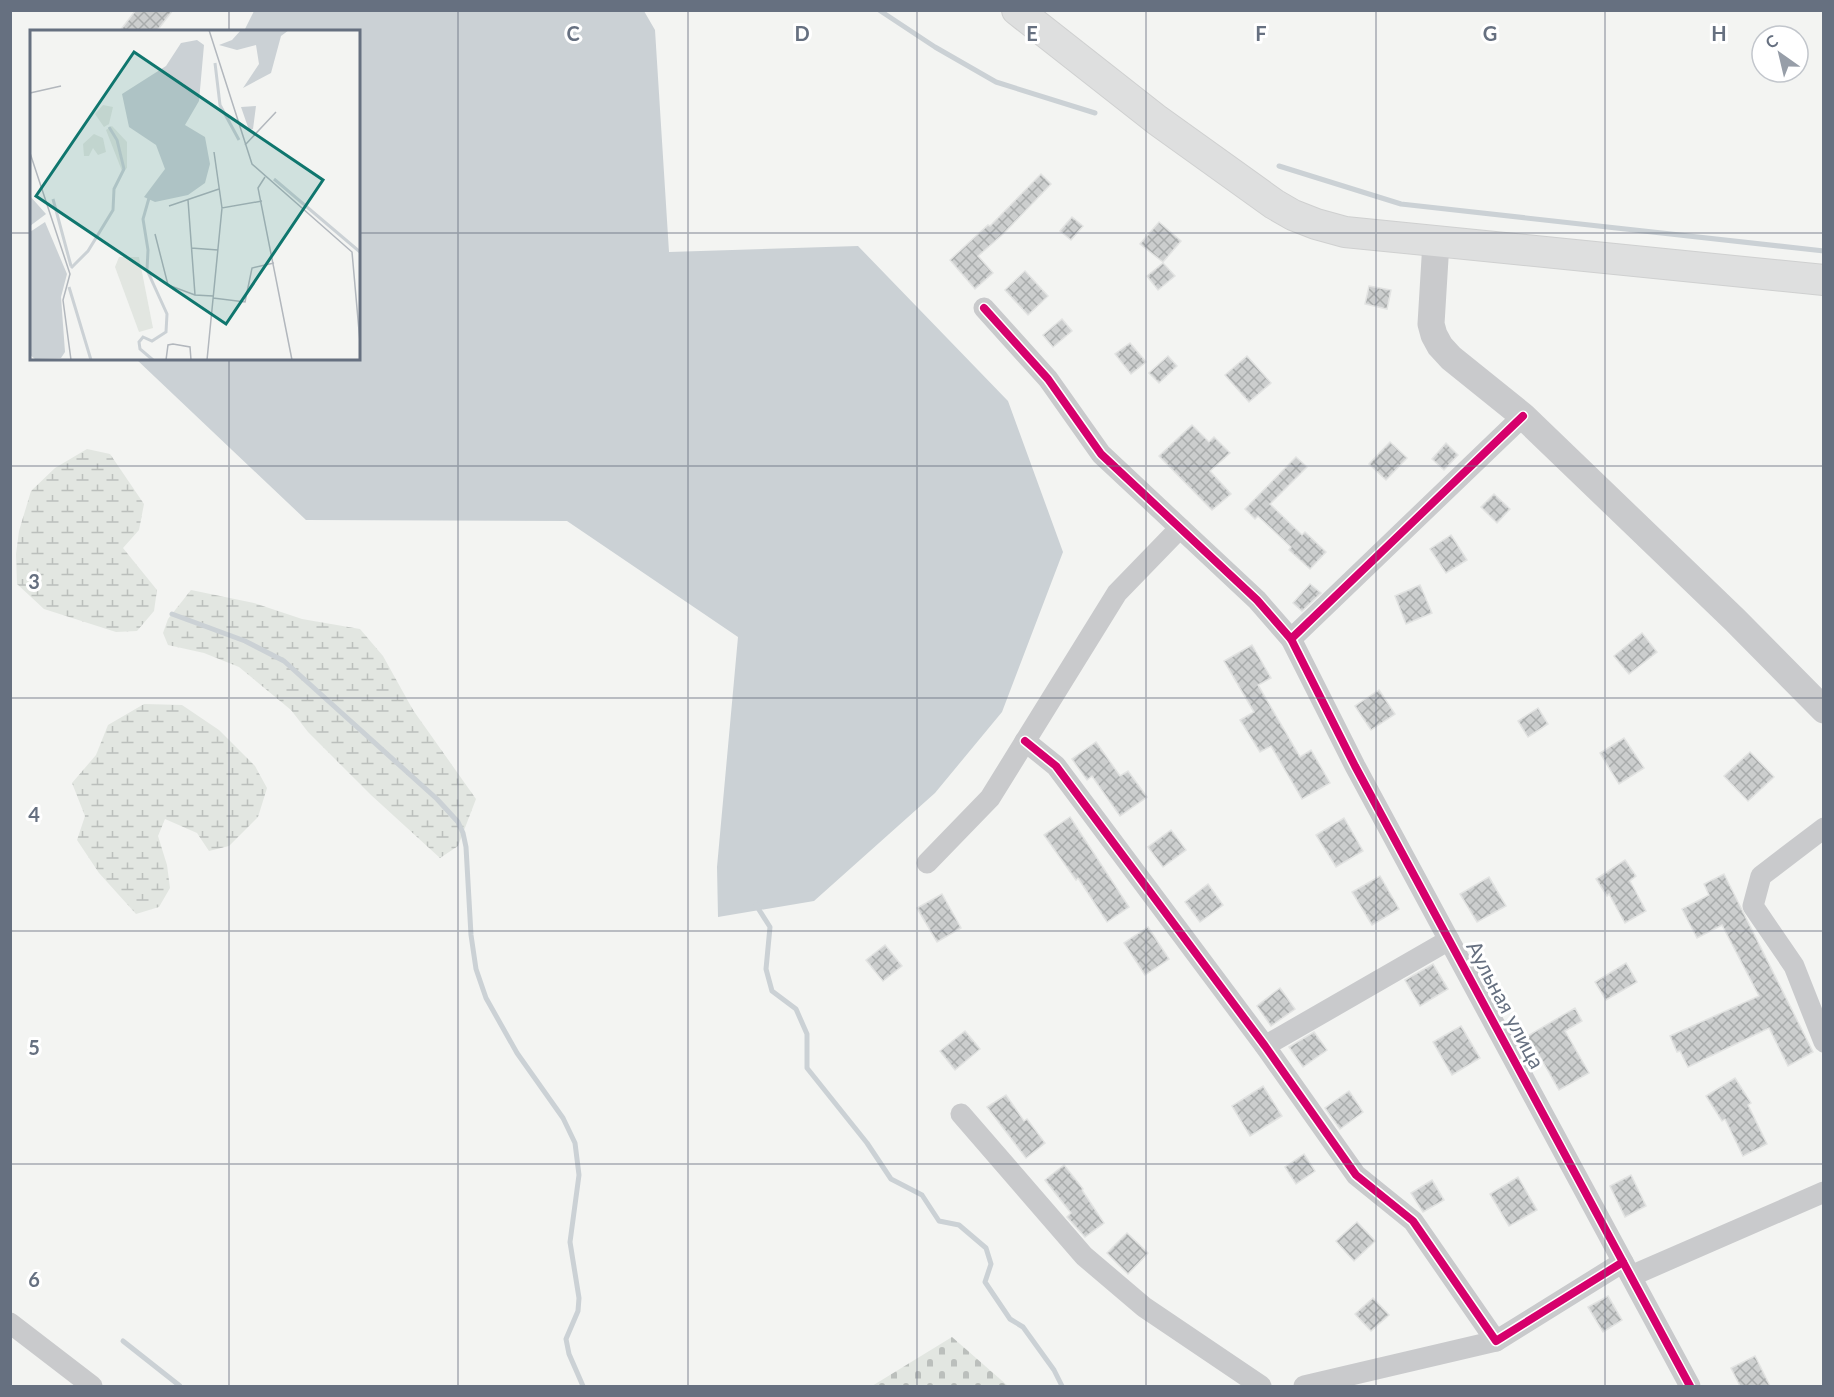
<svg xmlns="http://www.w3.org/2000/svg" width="1834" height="1397" font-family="Lato,sans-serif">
  <defs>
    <pattern id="wetland-marsh" width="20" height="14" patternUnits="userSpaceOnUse" patternTransform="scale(1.5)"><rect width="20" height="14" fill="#e2e6e1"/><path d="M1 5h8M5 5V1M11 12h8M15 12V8" fill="none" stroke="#bbbfbc"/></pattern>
    <pattern id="cemetery-stones" width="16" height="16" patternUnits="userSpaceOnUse" patternTransform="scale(1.5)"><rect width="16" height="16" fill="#e2e6e1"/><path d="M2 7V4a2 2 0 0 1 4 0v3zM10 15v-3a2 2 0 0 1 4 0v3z" fill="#bbbfbc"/></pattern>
    <pattern id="building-cross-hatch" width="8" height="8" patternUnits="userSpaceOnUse" patternTransform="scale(1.5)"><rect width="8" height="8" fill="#cccece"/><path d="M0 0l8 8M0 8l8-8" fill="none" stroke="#a9acac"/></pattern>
  </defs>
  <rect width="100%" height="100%" fill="#f3f4f2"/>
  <!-- wetland -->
  <g fill="url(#wetland-marsh)">
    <polygon points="87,449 110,454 144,504 139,530 123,548 157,590 154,611 137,631 116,632 44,609 17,584 16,554 19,531 31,491 55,468"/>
    <polygon points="191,590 254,603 302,619 360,629 383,656 413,710 476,799 458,846 440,858 371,795 308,732 291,710 239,667 204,653 168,645 163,633 168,619"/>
    <polygon points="144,704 182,705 219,730 255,766 267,788 258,817 229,846 209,851 197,833 165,819 158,836 167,865 170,888 159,907 136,914 99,873 77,840 85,816 72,783 96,755 108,725"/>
  </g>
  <!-- cemetery -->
  <polygon fill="url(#cemetery-stones)" points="952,1337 1008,1386 872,1386"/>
  <!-- water -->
  <polygon fill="#cbd1d5" points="254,11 644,11 655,30 669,252 858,246 1008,401 1063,552 1002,712 935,793 814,901 718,917 717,867 738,637 567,521 306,520 136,359 358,358 358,32 244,31"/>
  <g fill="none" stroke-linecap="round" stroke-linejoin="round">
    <!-- stream -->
    <g stroke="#cbd1d5" stroke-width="5">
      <polyline points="879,10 935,47 996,82 1095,113"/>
      <polyline points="1279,166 1401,204 1824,251"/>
      <polyline points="172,614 245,641 284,661 437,799 458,822 463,833 466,847 471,935 476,969 486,998 517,1053 563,1118 575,1143 579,1175 570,1242 579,1298 578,1311 566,1339 569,1354 583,1386"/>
      <polyline points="756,905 770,927 766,969 772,991 796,1009 807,1034 807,1068 867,1143 891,1179 922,1195 939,1221 959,1225 986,1248 991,1264 985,1282 1010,1319 1023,1327 1054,1370 1062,1386"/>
      <polyline points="123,1341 180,1386"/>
    </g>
  </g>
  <!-- building -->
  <g fill="url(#building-cross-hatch)" stroke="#e2e3e2" stroke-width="1.5">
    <polygon points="136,10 173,10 156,32 119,32"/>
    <polygon points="1041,174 1051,184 1003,234 978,256 993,273 975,289 950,260 988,225 990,226"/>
    <polygon points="1072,217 1083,226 1071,240 1060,231"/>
    <polygon points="1159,222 1181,241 1163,262 1140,244"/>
    <polygon points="1163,263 1175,276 1158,290 1147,276"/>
    <polygon points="1025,271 1048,296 1028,315 1005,290"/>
    <polygon points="1369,286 1391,290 1387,309 1365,304"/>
    <polygon points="1062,319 1072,331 1053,347 1043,335"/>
    <polygon points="1130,343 1146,362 1131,374 1115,354"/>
    <polygon points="1168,356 1177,366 1159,383 1149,373"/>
    <polygon points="1247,356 1271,383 1249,402 1225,375"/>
    <polygon points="1192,425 1209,442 1214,437 1230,453 1210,471 1231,494 1212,510 1159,456"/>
    <polygon points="1390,442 1407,458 1386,480 1369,464"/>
    <polygon points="1446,443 1458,455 1444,470 1432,459"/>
    <polygon points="1296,457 1307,467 1270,504 1302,535 1305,532 1326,552 1310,569 1289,550 1291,547 1258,516 1255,519 1245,509"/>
    <polygon points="1494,494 1510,509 1497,523 1481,507"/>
    <polygon points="1451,535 1467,560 1446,573 1430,549"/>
    <polygon points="1310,584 1321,593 1302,611 1293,603"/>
    <polygon points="1420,585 1432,613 1406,624 1395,596"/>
    <polygon points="1642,633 1657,652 1629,674 1614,656"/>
    <polygon points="1252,645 1271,678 1258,685 1300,757 1311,750 1330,783 1302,799 1271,746 1260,752 1240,720 1254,712 1224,661"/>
    <polygon points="1379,690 1395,714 1371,730 1355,706"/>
    <polygon points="1538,708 1548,724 1528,737 1518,721"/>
    <polygon points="1624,738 1644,768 1619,784 1600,753"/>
    <polygon points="1096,742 1120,776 1128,771 1147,797 1120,816 1092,776 1087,780 1072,759"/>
    <polygon points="1750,752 1774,777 1748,801 1724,776"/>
    <polygon points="1070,817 1129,907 1107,922 1078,878 1076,880 1044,835"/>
    <polygon points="1344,818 1363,851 1336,867 1316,835"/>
    <polygon points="1171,830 1186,850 1163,867 1148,847"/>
    <polygon points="1625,860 1636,876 1630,881 1646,911 1625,923 1609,894 1607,896 1596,879"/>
    <polygon points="1724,874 1813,1052 1788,1066 1769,1028 1688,1067 1680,1051 1677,1052 1670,1036 1759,996 1722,925 1697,938 1682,909 1709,895 1704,884"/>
    <polygon points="1380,876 1399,909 1372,925 1352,892"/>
    <polygon points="1489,877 1506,906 1477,922 1460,894"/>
    <polygon points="1208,884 1223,905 1200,922 1185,902"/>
    <polygon points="942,894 961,928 937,942 917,908"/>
    <polygon points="1148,927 1169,959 1145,975 1124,943"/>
    <polygon points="885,945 902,966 883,981 866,960"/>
    <polygon points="1626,963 1637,982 1606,1000 1595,982"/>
    <polygon points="1433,964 1448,989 1420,1006 1405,980"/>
    <polygon points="1280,988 1295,1009 1271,1026 1257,1006"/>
    <polygon points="1575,1008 1582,1021 1565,1031 1589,1073 1559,1090 1535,1048 1526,1053 1519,1041"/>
    <polygon points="1461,1026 1480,1058 1452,1075 1433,1042"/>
    <polygon points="965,1031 980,1049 955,1070 940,1051"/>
    <polygon points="1314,1032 1327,1050 1303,1067 1289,1047"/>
    <polygon points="1735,1078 1751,1103 1748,1105 1767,1144 1743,1156 1725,1119 1722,1121 1706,1096"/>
    <polygon points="1263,1086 1282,1116 1250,1136 1232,1106"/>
    <polygon points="1349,1091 1363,1112 1340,1129 1325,1108"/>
    <polygon points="1006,1095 1024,1121 1027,1119 1045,1143 1026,1158 987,1107"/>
    <polygon points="1304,1154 1315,1171 1296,1184 1285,1167"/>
    <polygon points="1064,1165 1083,1189 1082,1190 1104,1223 1085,1237 1067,1217 1071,1213 1045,1180"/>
    <polygon points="1631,1175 1646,1206 1625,1217 1610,1186"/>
    <polygon points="1518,1177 1537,1210 1509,1226 1490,1194"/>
    <polygon points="1432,1180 1444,1200 1423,1212 1411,1193"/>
    <polygon points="1357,1222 1375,1241 1354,1261 1336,1241"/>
    <polygon points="1127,1233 1148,1253 1128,1274 1107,1253"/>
    <polygon points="1608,1296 1622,1320 1603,1332 1588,1307"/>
    <polygon points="1373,1298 1389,1315 1371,1331 1355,1314"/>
    <polygon points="1755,1356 1770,1386 1740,1386 1731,1368"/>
  </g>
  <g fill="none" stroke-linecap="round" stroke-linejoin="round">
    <!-- secondary casing -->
    <g stroke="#cfd0d0" stroke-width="32">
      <polyline id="secondary" points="1017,10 1157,120 1274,204 1293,215 1316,224 1345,232 1824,280"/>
    </g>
    <!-- minor -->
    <g stroke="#c9cacc" stroke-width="21">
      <polyline points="984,308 1048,379 1101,454 1257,600 1291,639 1523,416"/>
      <polyline points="1291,639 1355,766 1690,1386"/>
      <polyline points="1025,741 1056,766 1265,1046 1356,1175 1413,1221 1496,1341 1623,1262"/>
      <polyline points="1824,828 1761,876 1753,906 1794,966 1824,1042"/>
      <polyline points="927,863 990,798 1117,593 1180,528"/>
      <polyline points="1265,1046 1449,940"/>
      <polyline points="961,1114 1084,1256 1144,1307 1261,1386"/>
      <polyline points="1631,1276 1824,1192"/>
      <polyline points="10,1323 92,1386"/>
      <polyline points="1304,1386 1496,1341"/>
    </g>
    <!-- tertiary -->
    <polyline stroke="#c9cacc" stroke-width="27" points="1436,242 1431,324 1434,335 1440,346 1451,358 1523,416 1735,620 1824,710"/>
    <!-- secondary -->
    <use href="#secondary" stroke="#dedfdf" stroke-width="30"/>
    <!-- cycleway casing -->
    <g stroke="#fff" stroke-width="11">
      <g id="cycleway">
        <polyline points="984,308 1048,379 1101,454 1257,600 1291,639 1523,416"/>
        <polyline points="1291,639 1355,766 1690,1386"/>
        <polyline points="1025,741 1056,766 1265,1046 1356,1175 1413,1221 1496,1341 1623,1262"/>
      </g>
    </g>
    <!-- cycleway -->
    <use href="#cycleway" stroke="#d6006c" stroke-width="8"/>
  </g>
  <!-- grid -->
  <path fill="none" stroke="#667080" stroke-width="1.5" stroke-opacity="0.55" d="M 229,10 L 229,32M 458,10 L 458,1386M 688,10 L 688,1386M 917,10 L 917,1386M 1146,10 L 1146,1386M 1376,10 L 1376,1386M 1605,10 L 1605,1386M 10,233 L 32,233M 358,233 L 1824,233M 229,358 L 229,1386M 10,466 L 1824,466M 10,698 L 1824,698M 10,931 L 1824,931M 10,1164 L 1824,1164"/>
  <g text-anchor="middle" stroke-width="6" stroke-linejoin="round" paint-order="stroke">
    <!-- street labels -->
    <g font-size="21" fill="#667080" stroke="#fff">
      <text transform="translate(1505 1005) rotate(62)" y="7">Аульная улица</text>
    </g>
  </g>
  <!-- overview -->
  <g transform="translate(30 30)">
    <rect width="330" height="330" fill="#f3f4f2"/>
    <path d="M 73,75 L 83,77 L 79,94 L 74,97 L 65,84 ZM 82,96 L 97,112 L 97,138 L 92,141 L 76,100 ZM 64,104 L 73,108 L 76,122 L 68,125 L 63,118 L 59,126 L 54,126 L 53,114 Z" fill="#e2e6e1"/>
    <path d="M 89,227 L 109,227 L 123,298 L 109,302 L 85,237 Z" fill="#e2e6e1"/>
    <path d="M 211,0 L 259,0 L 251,6 L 241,43 L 213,58 L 229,34 L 226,15 L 207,20 L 189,15 L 202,10 ZM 167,10 L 174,15 L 169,71 L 155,95 L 175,107 L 180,134 L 175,153 L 158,165 L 125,172 L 114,167 L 135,139 L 126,115 L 99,97 L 92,64 L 136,36 L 151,13 ZM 226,76 L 223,99 L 219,100 L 211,77 ZM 0,166 L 16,184 L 0,196 ZM 15,192 L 37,244 L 31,267 L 35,322 L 31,328 L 5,329 L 0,325 L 0,202 Z" fill="#cbd1d5"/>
    <path fill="none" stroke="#cbd1d5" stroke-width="3" d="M 185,33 L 190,75 L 209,110M 244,149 L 330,222M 119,168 L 113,189 L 118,220 L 117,240 L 137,284 L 136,302 L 122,311 L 113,307 L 109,312 L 110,319 L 123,330M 23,169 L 41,236M 41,238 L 58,221 L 83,180 L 84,159 L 94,139 L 87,110 L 79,97M 39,257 L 61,330"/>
    <path fill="none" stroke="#b2b7bd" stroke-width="1.5" d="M 179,0 L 222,134 L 322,222 L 330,312M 0,63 L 31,56M 215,115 L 246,82M 184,122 L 192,178 L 232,171M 0,123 L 40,244 L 33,270 L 41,330M 235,147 L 228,158 L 262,330M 158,170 L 165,265 L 183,266M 139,176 L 189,159M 125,204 L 138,255 L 165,265M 161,218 L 188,220M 183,268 L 215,272 L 222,238 L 244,233M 136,330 L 138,315 L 143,314 L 160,317 L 161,330M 177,330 L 192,178"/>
    <path fill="#0f766e" fill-opacity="0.15" stroke="#0f766e" stroke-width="3" d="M 104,22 L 293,150 L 196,294 L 6,166 Z"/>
    <rect width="330" height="330" fill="none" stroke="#667080" stroke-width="3"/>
  </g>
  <g font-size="20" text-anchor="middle" font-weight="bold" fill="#667080" stroke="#fff" stroke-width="6" stroke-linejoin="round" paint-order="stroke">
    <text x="573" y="41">C</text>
    <text x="802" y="41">D</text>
    <text x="1032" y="41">E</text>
    <text x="1261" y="41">F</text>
    <text x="1490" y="41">G</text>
    <text x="1719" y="41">H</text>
    <text x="34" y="589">3</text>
    <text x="34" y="822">4</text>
    <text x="34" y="1055">5</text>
    <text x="34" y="1287">6</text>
  </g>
  <!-- border -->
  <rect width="1834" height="1397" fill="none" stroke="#667080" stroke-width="24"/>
  <!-- north arrow -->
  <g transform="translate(1780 54) rotate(326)"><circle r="28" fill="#ffffff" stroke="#c2c6cc" stroke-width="1.5"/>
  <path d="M0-4.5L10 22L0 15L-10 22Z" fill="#979ea8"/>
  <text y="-9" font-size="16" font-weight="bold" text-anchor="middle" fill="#667080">С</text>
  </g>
</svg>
